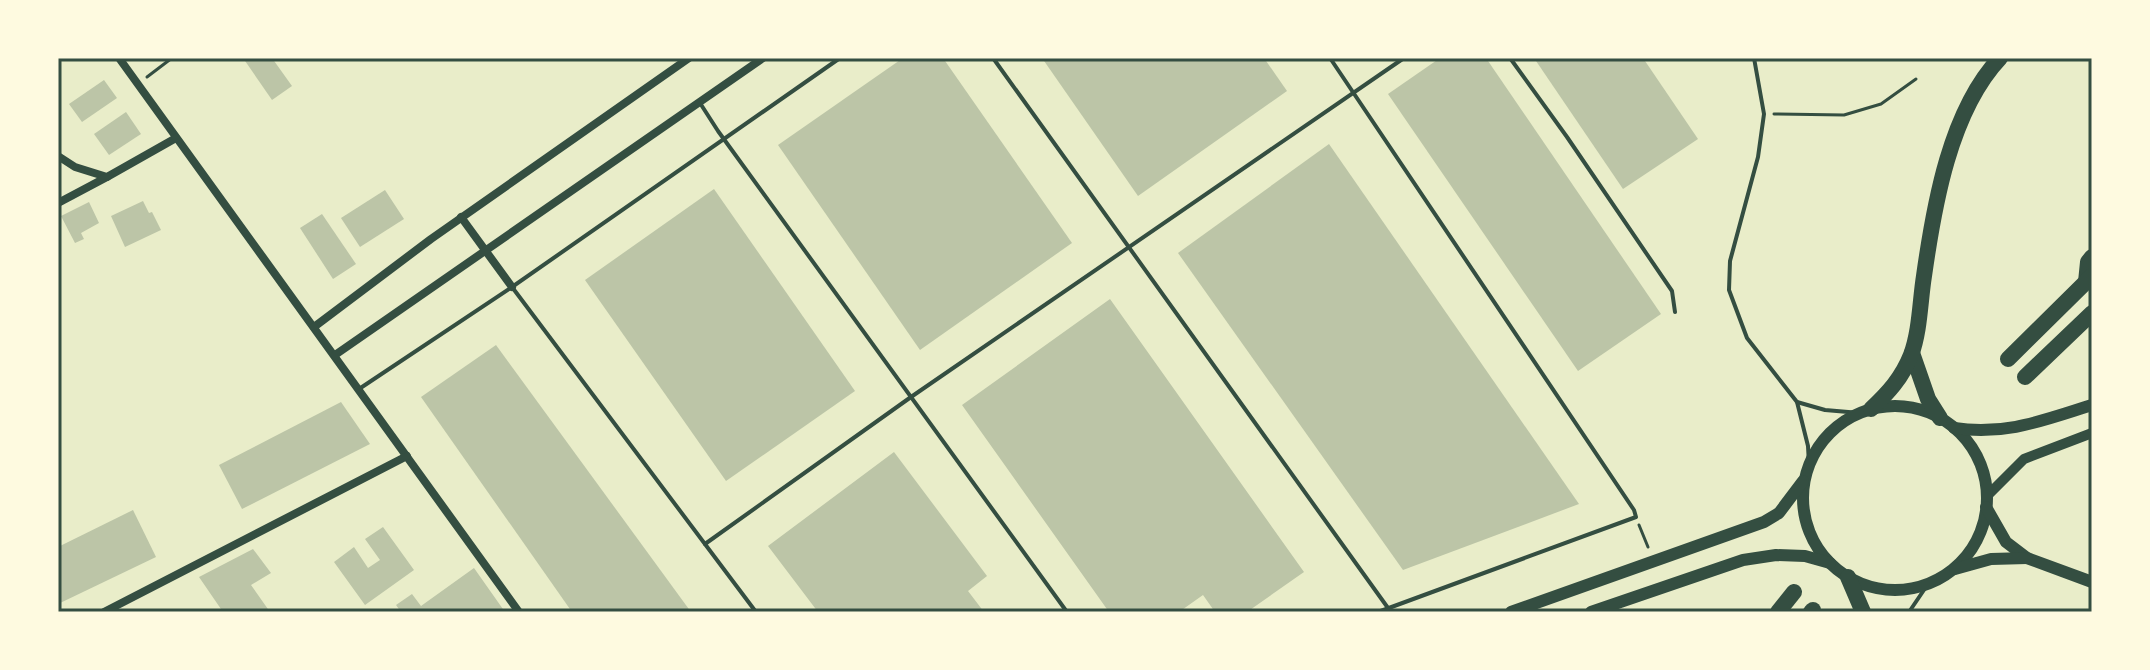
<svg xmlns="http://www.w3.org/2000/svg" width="2150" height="670" font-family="'Archivo Narrow',sans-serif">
  <rect width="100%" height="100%" fill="#e9edc9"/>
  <!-- building -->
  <g fill="#bcc5a7">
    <polygon points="243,58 272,58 292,86 272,100"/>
    <polygon points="903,58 943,58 1072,243 920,350 778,145"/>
    <polygon points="1042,58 1264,58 1287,91 1138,196"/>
    <polygon points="1440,58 1486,58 1661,314 1578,371 1388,94"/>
    <polygon points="1534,58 1643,58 1698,139 1623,189"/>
    <polygon points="104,80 117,98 82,122 69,104"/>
    <polygon points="126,112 141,134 109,155 94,134"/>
    <polygon points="1329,144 1579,504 1403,570 1178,253"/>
    <polygon points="714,189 855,391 726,481 585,280"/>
    <polygon points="385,190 404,219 360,247 341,218"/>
    <polygon points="143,201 149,213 152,212 161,230 125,247 111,216"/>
    <polygon points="89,202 99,223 81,233 84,239 75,243 61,216"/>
    <polygon points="322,214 356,264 333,279 300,228"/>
    <polygon points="1110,299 1304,572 1247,612 1215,612 1203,595 1179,612 1109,612 962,405"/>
    <polygon points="496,345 691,612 572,612 421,397"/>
    <polygon points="341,402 370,444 242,509 219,465"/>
    <polygon points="894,452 987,576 968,591 984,612 818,612 768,546"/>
    <polygon points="133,510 156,557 58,604 58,547"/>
    <polygon points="383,527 414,570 365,605 334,562 354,547 368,568 380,560 365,539"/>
    <polygon points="253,549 271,573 251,585 270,612 223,612 199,577"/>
    <polygon points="474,568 505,612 401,612 396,605 412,594 421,606"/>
  </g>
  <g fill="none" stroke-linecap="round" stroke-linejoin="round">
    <!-- path -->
    <g stroke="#344e41" stroke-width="3">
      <polyline points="147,77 172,58"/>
      <polyline points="1774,114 1844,115 1881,104 1916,79"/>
      <polyline points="1639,525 1648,547"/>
    </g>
    <!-- service -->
    <g stroke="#344e41" stroke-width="4">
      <polyline points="993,58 1388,608"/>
      <polyline points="1330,58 1634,510 1636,517 1378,612"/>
      <polyline points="1510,58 1567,137 1672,291 1675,312"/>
      <polyline points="1754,58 1764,114 1758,157 1730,261 1729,290 1747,338 1797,402 1808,446 1809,465"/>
      <polyline points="700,103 718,131 1067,612"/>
      <polyline points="512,287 756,612"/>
      <polyline points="359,389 512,287 840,58"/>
      <polyline points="1797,402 1825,410 1860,413"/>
      <polyline points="705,544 911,397 1404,58"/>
      <polyline points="1909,612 1928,584"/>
    </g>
    <!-- minor -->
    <g stroke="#344e41" stroke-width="8">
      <polyline points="119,58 519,612"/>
      <polyline points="58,156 75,167 107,177 176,138"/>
      <polyline points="58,203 107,177"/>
      <polyline points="461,217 512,287"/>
      <polyline points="314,327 431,239 689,58"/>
      <polyline points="335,355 763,58"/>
      <polyline points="104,612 407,456"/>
    </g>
    <!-- tertiary -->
    <polyline stroke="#344e41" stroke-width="10" points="1987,496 2024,459 2092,433"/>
    <!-- secondary -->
    <g stroke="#344e41" stroke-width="12">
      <circle cx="1895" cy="498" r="92"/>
      <path d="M 1954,428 C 2005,436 2044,420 2092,405"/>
      <polyline points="1986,507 2006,542 2027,558 2092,582"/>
      <polyline points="1955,569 1991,559 2027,558"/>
      <polyline points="1511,612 1764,522 1779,513 1803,481"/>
      <polyline points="1591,612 1743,560 1776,555 1805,556 1830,563"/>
    </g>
    <!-- motorway -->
    <g stroke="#344e41" stroke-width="16">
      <polyline points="2086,282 2088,262 2092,257"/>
      <polyline points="1912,353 1928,399 1940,418"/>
      <polyline points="2008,359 2092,276"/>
      <polyline points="2025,377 2092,313"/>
      <path d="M 1871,409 C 1888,393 1902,378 1911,355 C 1920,331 1920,301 1924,276 C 1934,205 1950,111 2000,58"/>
      <polyline points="1848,577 1863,612"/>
      <polyline points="1778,612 1794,592"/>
      <polyline points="1811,612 1813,610"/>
    </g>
  </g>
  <!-- border -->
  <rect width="2150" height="670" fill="none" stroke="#fefae0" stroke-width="120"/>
  <rect x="60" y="60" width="2030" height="550" fill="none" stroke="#344e41" stroke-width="3"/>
</svg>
